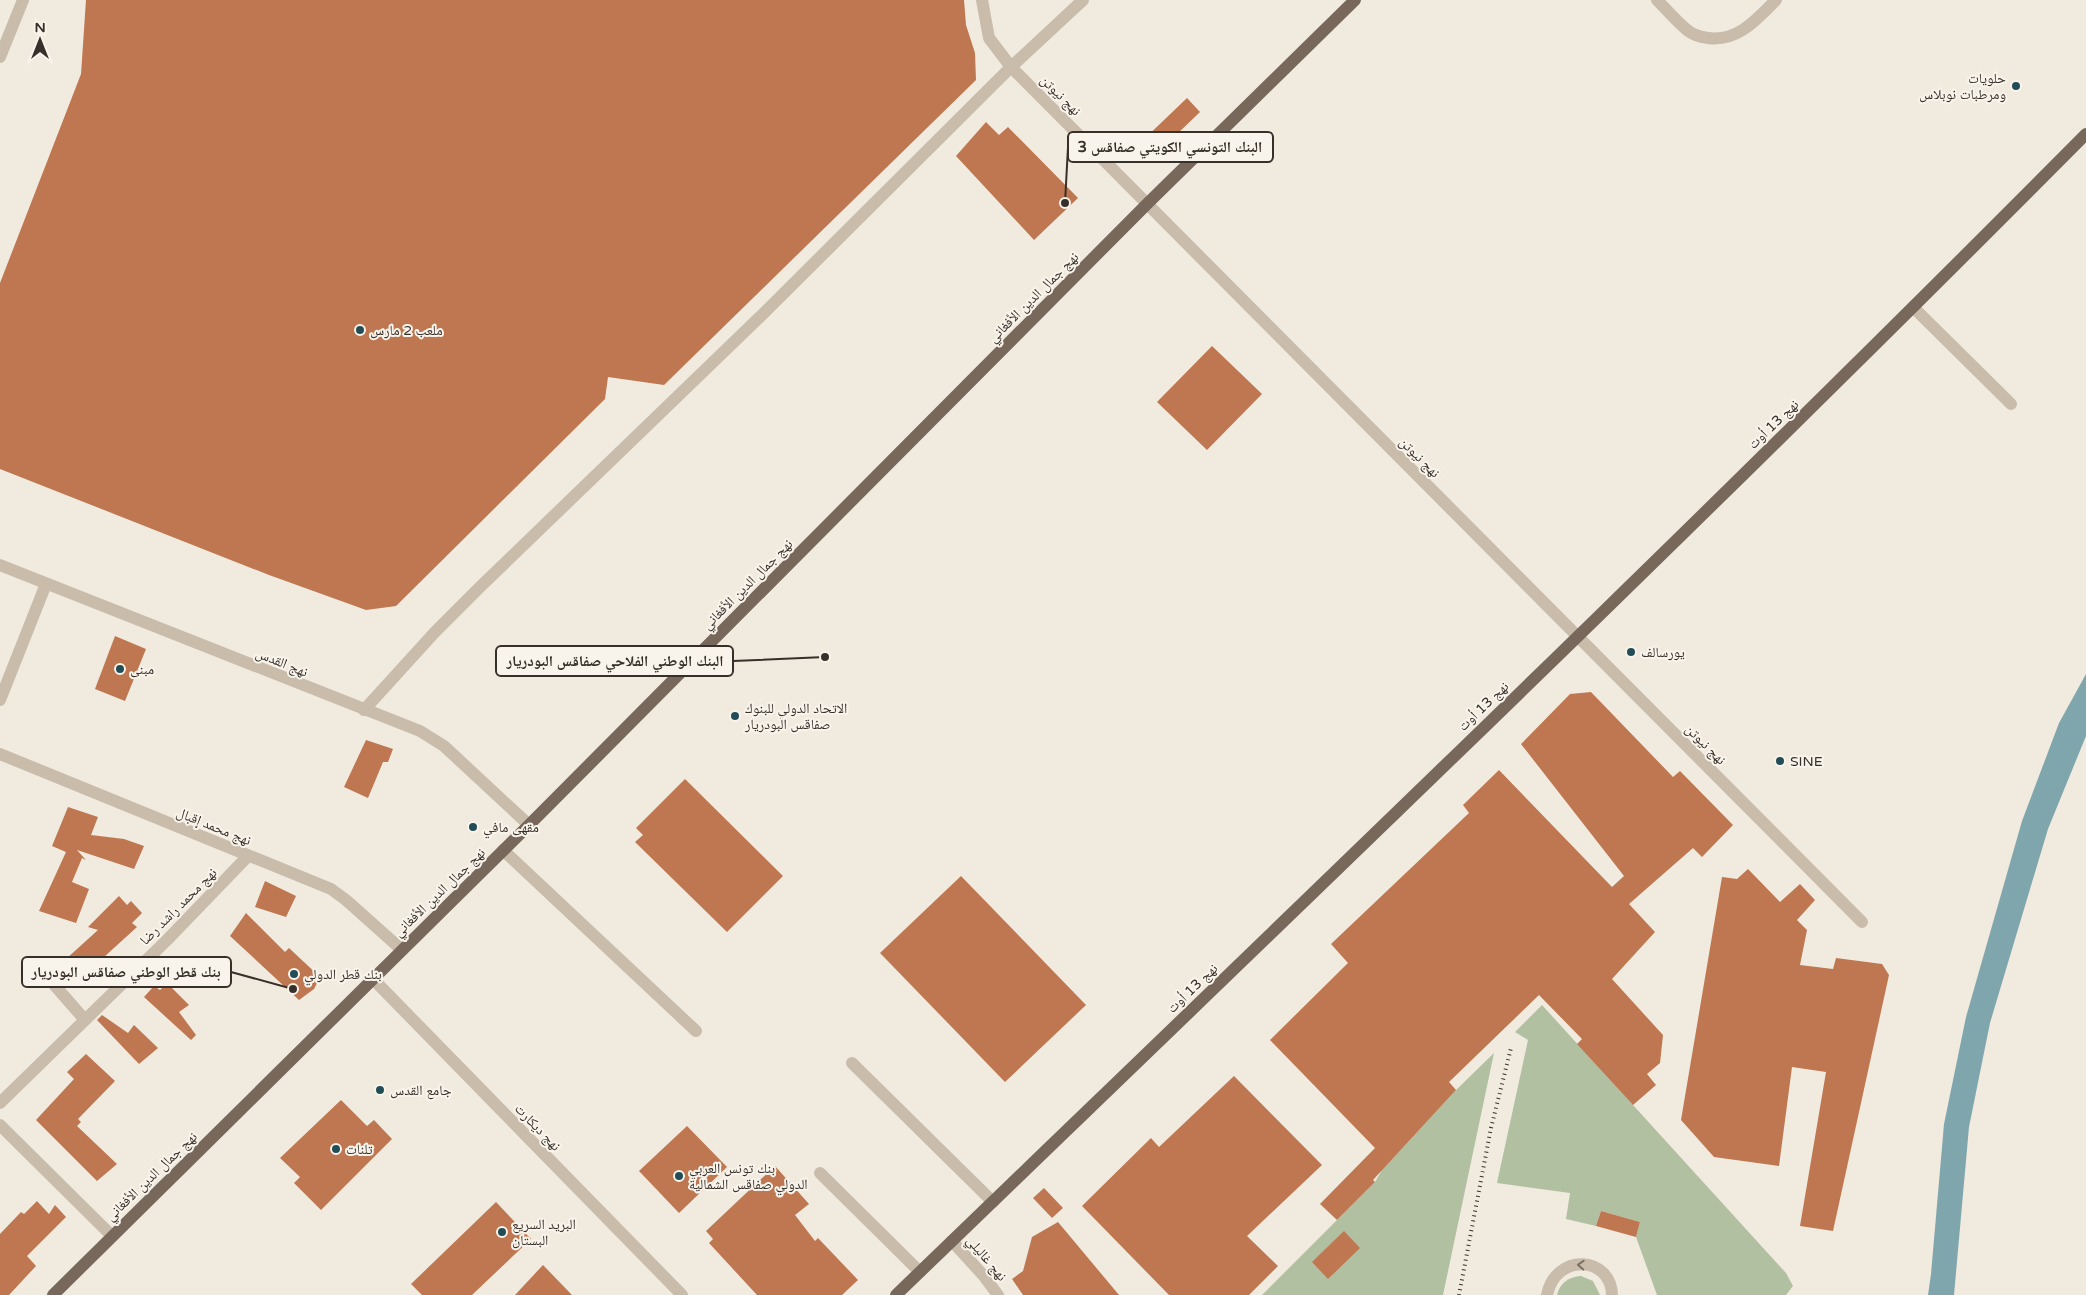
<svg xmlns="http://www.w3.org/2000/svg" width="2086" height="1295" font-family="'Varela Round','Noto Naskh Arabic',sans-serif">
  <rect width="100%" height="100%" fill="#f1ebdf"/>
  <!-- green -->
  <g fill="#b1c0a0">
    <polygon points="1542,1005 1786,1273 1793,1286 1786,1295 1657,1295 1636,1237 1640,1222 1601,1211 1596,1226 1566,1219 1570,1193 1497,1183 1528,1040 1515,1032"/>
    <polygon points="1494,1053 1443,1295 1262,1295 1375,1182 1382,1170 1456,1090"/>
    <path d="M 1581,1276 L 1593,1281 L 1600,1295 L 1557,1295 C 1560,1283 1568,1277 1581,1276 Z"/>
  </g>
  <!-- water -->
  <polygon fill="#80a6ad" points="2086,674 2086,736 2048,829 1990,1023 1969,1127 1954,1295 1928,1295 1931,1274 1944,1124 1966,1017 2022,821 2059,723"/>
  <!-- building -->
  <g fill="#be7750">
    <polygon points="86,0 964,0 966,25 975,53 976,80 664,385 608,377 605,399 396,606 366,610 269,575 0,469 0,283 81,74"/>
    <polygon points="1187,98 1200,112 1152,158 1139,144"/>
    <polygon points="986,122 999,135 1008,127 1078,198 1034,240 956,156"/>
    <polygon points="1212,346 1262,394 1207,450 1157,402"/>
    <polygon points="115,636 146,649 125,701 95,689"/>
    <polygon points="1591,692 1673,777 1680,771 1733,825 1702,857 1693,848 1629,904 1655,932 1612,979 1663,1035 1660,1063 1647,1074 1656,1085 1633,1105 1577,1044 1582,1039 1539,995 1449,1082 1456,1090 1373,1180 1375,1182 1337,1220 1320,1204 1375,1148 1270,1040 1348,963 1331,944 1469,813 1463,805 1499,770 1612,887 1624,876 1521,744 1570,694"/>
    <polygon points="366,740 393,749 388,762 383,762 368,798 344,787"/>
    <polygon points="685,779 783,876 727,932 635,842 643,835 636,828"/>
    <polygon points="68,807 98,817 91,835 124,839 144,846 134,869 77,850 86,860 82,858 72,882 89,889 76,923 39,911 66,852 52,846"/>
    <polygon points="1748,869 1780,902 1800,884 1815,900 1797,920 1807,930 1800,965 1833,969 1836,958 1882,964 1889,975 1833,1231 1800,1226 1826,1072 1792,1067 1779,1166 1714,1157 1681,1120 1722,877 1737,879"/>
    <polygon points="961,876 1086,1005 1005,1082 880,953"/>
    <polygon points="265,881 296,896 286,917 255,907"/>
    <polygon points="119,896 127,905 131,901 142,913 132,923 137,927 104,957 108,961 102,966 108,972 88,987 66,959 98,930 88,927"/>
    <polygon points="246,913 285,952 289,948 320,977 314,989 299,1000 230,936"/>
    <polygon points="167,983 189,1005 179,1012 196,1035 191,1040 144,997 154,986 160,990"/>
    <polygon points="102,1015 128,1033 134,1025 158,1048 139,1064 97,1020"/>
    <polygon points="86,1054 115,1081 78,1119 81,1122 77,1126 117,1164 97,1181 36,1120 74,1079 67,1072"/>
    <polygon points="1234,1076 1322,1165 1247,1236 1278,1266 1249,1295 1169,1295 1082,1206 1151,1138 1159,1147"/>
    <polygon points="341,1100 367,1126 374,1120 392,1139 321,1210 294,1183 300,1177 280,1158"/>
    <polygon points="687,1126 727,1167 679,1213 639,1171"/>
    <polygon points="775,1166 809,1204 795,1215 815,1241 818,1238 858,1280 842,1295 757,1295 709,1243 713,1239 706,1231"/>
    <polygon points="1044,1188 1063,1208 1052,1218 1033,1198"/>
    <polygon points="37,1201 49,1214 55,1205 66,1217 27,1256 36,1266 9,1295 0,1295 0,1234 21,1212 24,1214"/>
    <polygon points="496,1202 531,1239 472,1295 422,1295 411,1284"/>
    <polygon points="1601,1211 1640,1222 1636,1237 1596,1226"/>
    <polygon points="1058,1222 1119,1295 1023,1295 1012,1279 1023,1271 1032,1237"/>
    <polygon points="1344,1231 1360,1248 1328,1279 1312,1262"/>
    <polygon points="543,1265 572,1295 515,1295"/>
  </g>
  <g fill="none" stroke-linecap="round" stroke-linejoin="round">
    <!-- minor -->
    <g stroke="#c9bcab" stroke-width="12">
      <polyline points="982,0 989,38 1011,67 1862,922"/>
      <path d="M 1657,0 C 1667,10 1676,21 1687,30 C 1693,35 1701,37 1708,38 C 1738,42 1757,19 1776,0"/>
      <polyline points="0,57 23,0"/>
      <polyline points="1914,308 2011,404"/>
      <polyline points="0,565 420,731 444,746 529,825"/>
      <polyline points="0,700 46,584"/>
      <polyline points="364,710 435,632 480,587 767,310 1011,67 1083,0"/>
      <polyline points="0,754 331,889 346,900 402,950"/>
      <polyline points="503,850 696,1031"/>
      <polyline points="36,964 85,1020"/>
      <polyline points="373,979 682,1295"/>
      <polyline points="852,1063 993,1202"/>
      <polyline points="0,1103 167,940 248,856"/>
      <polyline points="0,1125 112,1236"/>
      <polyline points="820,1173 920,1272"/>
      <polyline points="952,1241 983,1275 998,1295"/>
      <path d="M 1547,1295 C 1556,1252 1611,1256 1612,1295"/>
    </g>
    <!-- major -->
    <g stroke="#78685c" stroke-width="12">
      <polyline points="53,1295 529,825 1148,203 1355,0"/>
      <path d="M 896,1295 C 1295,910 1696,527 2086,134"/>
    </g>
    <!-- rail -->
    <polyline stroke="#37302a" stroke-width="4" stroke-dasharray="1 4" stroke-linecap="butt" points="1459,1295 1491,1128 1511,1048"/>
  </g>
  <!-- one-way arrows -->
  <defs><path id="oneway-chevron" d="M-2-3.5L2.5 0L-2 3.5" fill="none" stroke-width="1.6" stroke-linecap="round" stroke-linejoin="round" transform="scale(1.25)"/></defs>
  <use stroke="#796f64" href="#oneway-chevron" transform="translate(1581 1265) rotate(-177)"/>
  <!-- markers -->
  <g fill="#224d56" stroke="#f9f4eb" stroke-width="2">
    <circle cx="2016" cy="86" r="5"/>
    <circle cx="360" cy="330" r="5"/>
    <circle cx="1631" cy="652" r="5"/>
    <circle cx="120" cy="669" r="5"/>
    <circle cx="735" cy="716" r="5"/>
    <circle cx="1780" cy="761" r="5"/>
    <circle cx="473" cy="827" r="5"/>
    <circle cx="294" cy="974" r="5"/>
    <circle cx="380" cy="1090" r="5"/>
    <circle cx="336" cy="1149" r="5"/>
    <circle cx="679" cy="1176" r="5"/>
    <circle cx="502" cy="1232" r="5"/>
  </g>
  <g text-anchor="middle" stroke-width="4" stroke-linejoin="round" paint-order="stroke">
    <!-- poi labels -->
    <g font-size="14" fill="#37302a" stroke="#f9f4eb" text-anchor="start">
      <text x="2006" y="83" text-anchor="end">حلويات<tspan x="2006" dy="16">ومرطبات نوبلاس</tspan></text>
      <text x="370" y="335">ملعب 2 مارس</text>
      <text x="1641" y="657">يورسالف</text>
      <text x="130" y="674">مبنى</text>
      <text x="745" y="713">الاتحاد الدولي للبنوك<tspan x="745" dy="16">صفاقس البودريار</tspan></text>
      <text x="1790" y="766">SINE</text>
      <text x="483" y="832">مقهى مافي</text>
      <text x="304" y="979">بنك قطر الدولي</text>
      <text x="390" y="1095">جامع القدس</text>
      <text x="346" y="1154">تلنات</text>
      <text x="689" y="1173">بنك تونس العربي<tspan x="689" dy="16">الدولي صفاقس الشمالية</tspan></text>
      <text x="512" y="1229">البريد السريع<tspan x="512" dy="16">البستان</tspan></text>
    </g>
    <!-- street labels -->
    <g font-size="14" fill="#37302a" stroke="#f9f4eb">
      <text transform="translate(1061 95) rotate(45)" y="5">نهج نيوتن</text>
      <text transform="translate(1033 297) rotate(-45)" y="5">نهج جمال الدين الأفغاني</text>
      <text transform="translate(1773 424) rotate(-44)" y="5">نهج 13 أوت</text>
      <text transform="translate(1420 457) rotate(45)" y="5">نهج نيوتن</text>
      <text transform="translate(747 584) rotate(-45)" y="5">نهج جمال الدين الأفغاني</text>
      <text transform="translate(282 662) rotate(22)" y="5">نهج القدس</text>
      <text transform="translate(1483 706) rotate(-44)" y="5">نهج 13 أوت</text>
      <text transform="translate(1706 744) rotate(45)" y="5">نهج نيوتن</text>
      <text transform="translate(214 826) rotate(22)" y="5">نهج محمد إقبال</text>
      <text transform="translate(439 892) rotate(-44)" y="5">نهج جمال الدين الأفغاني</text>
      <text transform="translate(178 906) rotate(-45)" y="5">نهج محمد راشد رضا</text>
      <text transform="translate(1192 988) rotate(-44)" y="5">نهج 13 أوت</text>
      <text transform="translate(538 1127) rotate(46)" y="5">نهج ديكارت</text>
      <text transform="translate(151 1176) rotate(-44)" y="5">نهج جمال الدين الأفغاني</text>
      <text transform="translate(987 1258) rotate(50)" y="5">نهج غاليلي</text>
    </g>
  </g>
  <!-- callouts -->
  <path fill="none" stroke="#37302a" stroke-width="2" d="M1065 203L1068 147M825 657L733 661M293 989L231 972"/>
  <g fill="#37302a" stroke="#f9f4eb" stroke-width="2">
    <circle cx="1065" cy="203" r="5"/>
    <circle cx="825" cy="657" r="5"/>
    <circle cx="293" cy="989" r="5"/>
  </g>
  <g fill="#f9f4eb" stroke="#37302a" stroke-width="2">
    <rect x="1068" y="132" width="205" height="30" rx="5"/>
    <rect x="496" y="646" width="237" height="30" rx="5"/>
    <rect x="22" y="957" width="209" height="30" rx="5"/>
  </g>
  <g font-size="15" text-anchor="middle" font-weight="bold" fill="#37302a">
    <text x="1170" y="152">البنك التونسي الكويتي صفاقس 3</text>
    <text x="615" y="666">البنك الوطني الفلاحي صفاقس البودريار</text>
    <text x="126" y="977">بنك قطر الوطني صفاقس البودريار</text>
  </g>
  <!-- north arrow -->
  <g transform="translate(40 40)" stroke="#f9f4eb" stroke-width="4" paint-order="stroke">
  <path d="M0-4L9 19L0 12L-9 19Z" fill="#37302a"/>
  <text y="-8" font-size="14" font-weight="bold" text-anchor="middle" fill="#37302a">N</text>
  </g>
</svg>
